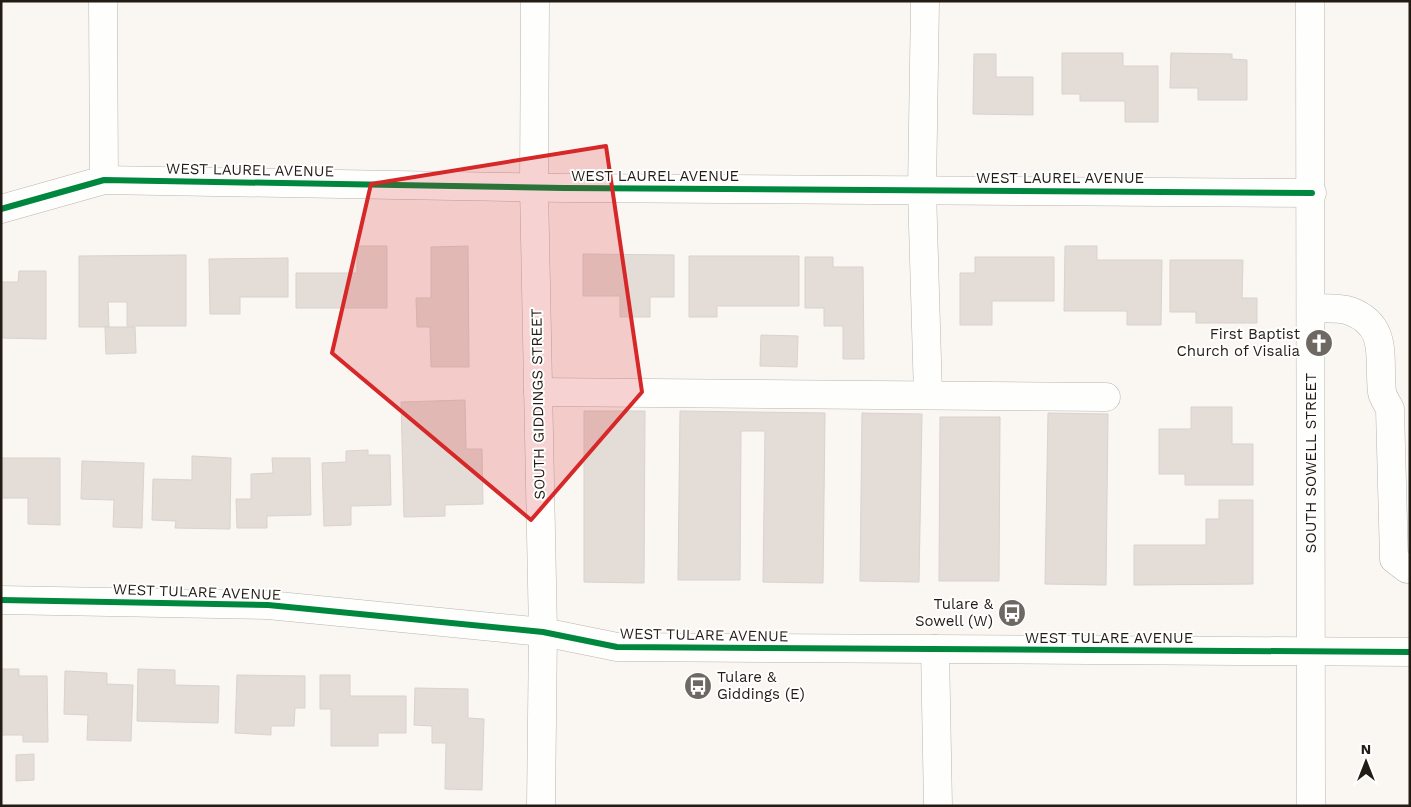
<svg xmlns="http://www.w3.org/2000/svg" width="1411" height="807" font-family="'Work Sans',sans-serif">
  <rect width="100%" height="100%" fill="#faf6f2"/>
  <!-- building -->
  <g fill="#e4dcd7" stroke="#d9d2ce">
    <polygon points="1062,53 1123,53 1123,66 1158,66 1158,122 1125,122 1125,101 1080,101 1080,94 1062,94"/>
    <polygon points="1171,53 1232,54 1232,59 1247,60 1247,100 1198,100 1198,88 1170,88"/>
    <polygon points="974,54 996,54 996,77 1033,77 1033,115 973,114"/>
    <polygon points="357,246 387,246 387,308 296,308 296,273 357,273"/>
    <polygon points="468,246 469,367 431,367 430,327 417,327 416,298 431,298 431,247"/>
    <polygon points="1065,246 1097,246 1097,260 1162,260 1161,325 1127,325 1127,311 1064,311"/>
    <polygon points="583,254 674,255 674,297 650,297 650,317 620,317 620,296 583,296"/>
    <polygon points="186,255 186,326 127,326 127,302 108,302 109,327 79,327 79,256"/>
    <polygon points="689,256 799,256 799,306 717,306 717,317 689,317"/>
    <polygon points="805,257 833,257 833,267 863,267 864,359 843,359 843,326 824,326 824,308 805,308"/>
    <polygon points="975,257 1054,257 1054,301 992,301 992,325 960,325 960,273 975,273"/>
    <polygon points="288,258 288,297 240,297 240,314 210,314 209,259"/>
    <polygon points="1170,260 1243,260 1242,298 1257,298 1257,323 1196,323 1196,312 1170,312"/>
    <polygon points="19,271 46,271 46,339 1,338 1,282 18,282"/>
    <polygon points="105,327 135,327 136,353 106,354"/>
    <polygon points="761,335 798,336 797,367 760,366"/>
    <polygon points="465,400 466,449 482,449 483,504 445,505 445,516 404,517 401,402"/>
    <polygon points="1191,407 1232,407 1232,444 1253,444 1253,485 1185,485 1185,474 1159,474 1159,429 1191,429"/>
    <polygon points="584,411 645,411 644,583 584,582"/>
    <polygon points="680,411 825,413 823,583 763,582 765,431 741,431 740,580 678,580"/>
    <polygon points="862,413 922,414 919,582 860,581"/>
    <polygon points="1048,413 1108,414 1106,585 1045,584"/>
    <polygon points="940,417 1000,417 999,581 939,581"/>
    <polygon points="368,450 368,455 390,455 391,505 351,506 351,525 324,526 322,463 346,462 346,451"/>
    <polygon points="192,456 231,458 230,529 175,528 176,521 152,520 153,479 192,480"/>
    <polygon points="1,458 60,458 60,525 28,524 28,498 1,498"/>
    <polygon points="272,458 310,458 311,515 267,516 267,528 237,528 236,499 251,499 251,474 273,473"/>
    <polygon points="82,461 144,463 142,528 113,527 114,500 81,499"/>
    <polygon points="1219,500 1253,500 1253,584 1134,585 1134,545 1206,545 1206,519 1219,519"/>
    <polygon points="1,669 19,669 19,676 47,676 48,742 23,742 23,735 1,735"/>
    <polygon points="138,669 175,670 175,685 219,686 218,723 137,721"/>
    <polygon points="65,671 107,673 107,684 133,685 131,741 87,740 88,715 64,714"/>
    <polygon points="237,675 305,676 305,708 295,708 294,726 271,726 271,735 235,733"/>
    <polygon points="320,675 350,675 350,696 406,696 406,733 378,733 378,746 331,746 331,709 320,709"/>
    <polygon points="415,688 468,689 468,718 484,719 482,790 445,789 446,743 432,743 432,726 414,725"/>
    <polygon points="34,754 34,780 16,781 16,755"/>
  </g>
  <g fill="none" stroke-linecap="round" stroke-linejoin="round">
    <!-- minor casing -->
    <g stroke="#bab5af" stroke-width="29">
      <g id="minor">
        <polyline points="103,1 104,180"/>
        <polyline points="535,1 534,187 543,632 541,806"/>
        <polyline points="925,1 922,190 928,395"/>
        <polyline points="1310,1 1311,806"/>
        <polyline points="1,209 104,180 564,188 1312,193"/>
        <path d="M 1311,308 C 1323,309 1339,307 1350,311 C 1390,326 1378,360 1382,392 C 1383,398 1388,404 1390,409 L 1394,559 L 1407,569 L 1410,569"/>
        <polyline points="538,392 1106,397"/>
        <polyline points="1,600 268,605 543,632 617,647 1410,652"/>
        <polyline points="935,649 938,806"/>
      </g>
    </g>
    <!-- minor -->
    <use href="#minor" stroke="#fefefd" stroke-width="28"/>
    <!-- cycleway casing -->
    <g stroke="#fff" stroke-width="9">
      <g id="cycleway">
        <polyline points="1,209 104,180 564,188 1312,193"/>
        <polyline points="1,600 268,605 543,632 617,647 1410,652"/>
      </g>
    </g>
    <!-- cycleway -->
    <use href="#cycleway" stroke="#00873e" stroke-width="6"/>
  </g>
  <!-- marked area -->
  <path fill="#d62828" fill-opacity="0.2" stroke="#d62828" stroke-width="4" stroke-linejoin="round" d="M 606,146 L 642,392 L 531,520 L 332,353 L 371,184 Z"/>
  <!-- icons -->
  <defs>
    <g id="church-disc" transform="scale(1.4375)"><circle r="9.5" fill="#6e6862" stroke="#fff"/><path d="M-1.2-6h2.4v3.5h3.3v2.4h-3.3V6h-2.4V-.1h-3.3v-2.4h3.3Z" fill="#fff"/></g>
    <g id="bus-disc" transform="scale(1.4375)"><circle r="9.5" fill="#6e6862" stroke="#fff"/><path d="M-5-6H5V4H4V6H2V4H-2V6H-4V4H-5ZM-3.5-4V0h7V-4ZM-3.5 1.2v1.5H-2V1.2ZM2 1.2v1.5H3.5V1.2Z" fill="#fff"/></g>
  </defs>
  <g fill-rule="evenodd">
    <use href="#church-disc" x="1319" y="343"/>
    <use href="#bus-disc" x="1012" y="613"/>
    <use href="#bus-disc" x="698" y="686"/>
  </g>
  <g text-anchor="middle" stroke-width="4" stroke-linejoin="round" paint-order="stroke">
    <!-- street labels -->
    <g font-size="15" fill="#231c14" stroke="#fff">
      <text transform="translate(250 170) rotate(1)" y="5">WEST LAUREL AVENUE</text>
      <text x="655" y="181">WEST LAUREL AVENUE</text>
      <text x="1060" y="183">WEST LAUREL AVENUE</text>
      <text transform="translate(538 404) rotate(-91)" y="5">SOUTH GIDDINGS STREET</text>
      <text transform="translate(1311 463) rotate(-90)" y="5">SOUTH SOWELL STREET</text>
      <text transform="translate(197 592) rotate(2)" y="5">WEST TULARE AVENUE</text>
      <text transform="translate(704 635) rotate(1)" y="5">WEST TULARE AVENUE</text>
      <text x="1109" y="643">WEST TULARE AVENUE</text>
    </g>
    <!-- poi labels -->
    <g font-size="15" fill="#231c14" stroke="#fff" text-anchor="end">
      <text x="1300" y="339">First Baptist<tspan x="1300" dy="17">Church of Visalia</tspan></text>
      <text x="993" y="609">Tulare &amp;<tspan x="993" dy="17">Sowell (W)</tspan></text>
      <text x="717" y="682" text-anchor="start">Tulare &amp;<tspan x="717" dy="17">Giddings (E)</tspan></text>
    </g>
  </g>
  <!-- border -->
  <rect width="1411" height="807" fill="none" stroke="#231c14" stroke-width="5"/>
  <!-- north arrow -->
  <g transform="translate(1366 762)" stroke="#ffffff" stroke-width="4" paint-order="stroke">
  <path d="M0-4L9 19L0 12L-9 19Z" fill="#231c14"/>
  <text y="-8" font-size="14" font-weight="bold" text-anchor="middle" fill="#231c14">N</text>
  </g>
</svg>
